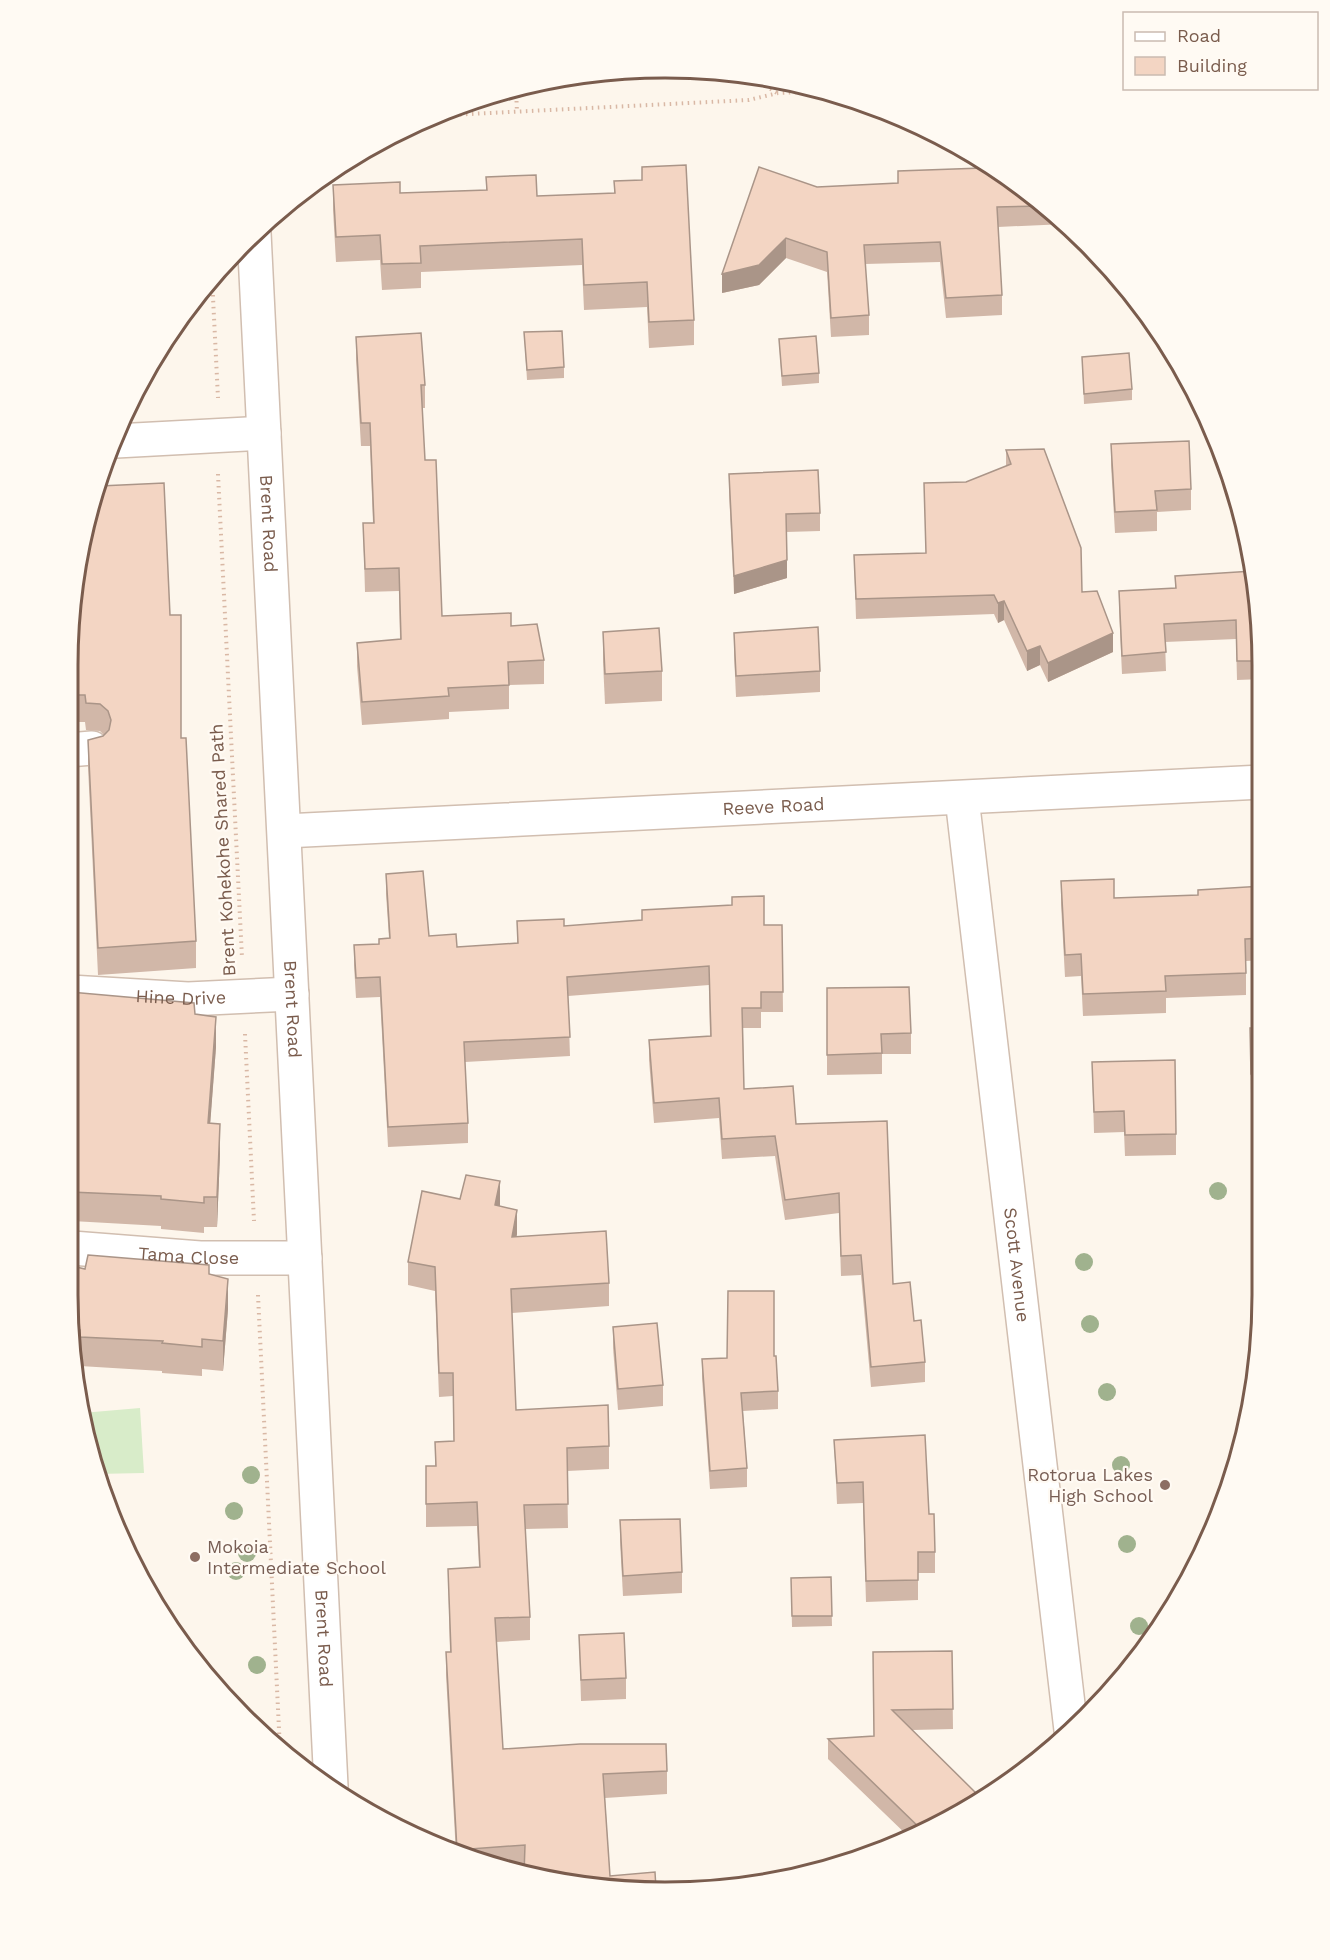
<svg xmlns="http://www.w3.org/2000/svg" width="1330" height="1960" font-family="'Work Sans',sans-serif">
  <rect width="100%" height="100%" fill="#fdf6ec"/>
  <!-- green -->
  <polygon fill="#d8ecc9" points="140,1408 144,1473 96,1474 82,1413"/>
  <g fill="none" stroke-linecap="round" stroke-linejoin="round">
    <!-- minor casing -->
    <g stroke="#d1beb0" stroke-width="36">
      <g id="minor">
        <path id="s1" d="M 254,233 L 331,1786"/>
        <polyline points="116,441 264,433"/>
        <polyline points="68,750 92,748"/>
        <path id="s2" d="M 962,798 L 1071,1730"/>
        <path id="s3" d="M 285,831 L 1262,782"/>
        <path id="s4" d="M 70,992 L 188,999 L 292,994"/>
        <path id="s5" d="M 72,1248 L 200,1258 L 305,1258"/>
      </g>
    </g>
    <!-- path -->
    <g stroke="#d9b8a5" stroke-width="4" stroke-dasharray="1.5 4.5" stroke-linecap="butt">
      <polyline points="750,76 777,93"/>
      <polyline points="516,89 517,112"/>
      <polyline points="430,116 749,100 778,93 822,91"/>
      <polyline points="212,277 218,398"/>
      <polyline points="218,474 242,958"/>
      <polyline points="245,1034 254,1221"/>
      <polyline points="258,1295 280,1750"/>
    </g>
    <!-- minor -->
    <use href="#minor" stroke="#fff" stroke-width="33"/>
  </g>
  <!-- trees -->
  <g fill="#a0b28e">
    <circle cx="1218" cy="1191" r="9"/>
    <circle cx="1084" cy="1262" r="9"/>
    <circle cx="1090" cy="1324" r="9"/>
    <circle cx="1107" cy="1392" r="9"/>
    <circle cx="1121" cy="1465" r="9"/>
    <circle cx="251" cy="1475" r="9"/>
    <circle cx="234" cy="1511" r="9"/>
    <circle cx="1127" cy="1544" r="9"/>
    <circle cx="247" cy="1553" r="9"/>
    <circle cx="236" cy="1571" r="9"/>
    <circle cx="1139" cy="1626" r="9"/>
    <circle cx="257" cy="1665" r="9"/>
  </g>
  <!-- wall -->
  <g fill="#d1b7a8">
    <polygon points="982,160 997,168 1066,224 998,227 1002,295 1002,315 946,318 940,262 865,264 869,315 869,335 831,337 827,272 786,258 759,285 722,293 817,187 898,183 982,168"/>
    <polygon points="486,177 537,196 614,193 614,181 694,320 694,345 649,348 647,307 584,310 582,265 421,272 421,288 382,290 380,260 336,262 333,210 333,185 400,193 486,190"/>
    <polygon points="524,332 564,367 564,378 527,380"/>
    <polygon points="356,337 425,385 425,408 422,408 425,460 442,616 511,626 544,660 544,684 509,685 509,709 449,712 449,719 362,725 357,666 357,643 400,639 399,591 365,592 363,523 373,523 370,446 361,446 356,360"/>
    <polygon points="779,339 819,373 819,383 782,386"/>
    <polygon points="1082,357 1132,389 1132,400 1084,404"/>
    <polygon points="1111,444 1191,489 1191,510 1157,512 1157,531 1115,533 1111,465"/>
    <polygon points="1006,450 1082,592 1113,652 1048,682 1040,665 1027,671 1004,620 998,623 994,614 856,619 854,555 926,553 924,483 966,482 1006,466"/>
    <polygon points="729,474 820,513 820,531 786,532 787,578 734,594 729,492"/>
    <polygon points="100,486 170,615 181,738 196,941 196,968 98,975 88,767 88,740 103,736 104,735 100,731 86,730 85,722 68,722 68,665 86,547 85,531"/>
    <polygon points="1253,571 1263,665 1263,679 1237,680 1236,639 1165,642 1166,671 1122,674 1119,609 1119,591 1175,588 1175,576"/>
    <polygon points="603,632 662,671 662,701 605,704 603,662"/>
    <polygon points="734,633 820,671 820,692 736,697 734,653"/>
    <polygon points="386,874 429,936 457,947 517,943 517,921 564,926 782,925 783,1012 761,1012 761,1028 743,1028 744,1089 796,1124 887,1121 893,1284 914,1321 925,1362 925,1382 871,1387 861,1275 841,1276 839,1213 785,1220 775,1156 722,1159 719,1118 654,1123 649,1060 649,1040 710,1036 709,985 568,996 570,1056 465,1062 468,1123 468,1143 388,1147 380,997 356,998 354,965 354,945 379,944 389,938 386,894"/>
    <polygon points="1061,881 1114,898 1198,895 1263,886 1263,960 1246,961 1246,995 1166,998 1166,1013 1083,1016 1081,976 1065,977 1061,904"/>
    <polygon points="827,988 911,1033 911,1054 882,1054 882,1074 827,1075"/>
    <polygon points="70,992 195,1014 216,1047 210,1123 220,1154 217,1227 204,1227 204,1233 161,1229 161,1226 72,1221"/>
    <polygon points="1250,1028 1263,1028 1263,1095 1251,1095"/>
    <polygon points="1092,1062 1176,1134 1176,1155 1125,1156 1124,1132 1094,1133"/>
    <polygon points="460,1199 499,1206 517,1234 516,1237 609,1283 609,1306 512,1313 516,1410 609,1446 609,1469 567,1471 568,1528 525,1529 530,1617 530,1640 496,1642 503,1749 667,1771 667,1794 605,1798 610,1876 656,1889 524,1869 505,1870 456,1854 446,1675 446,1652 450,1652 448,1569 479,1567 477,1526 426,1527 426,1466 435,1466 435,1442 454,1441 453,1396 439,1397 435,1291 408,1285 408,1262"/>
    <polygon points="72,1266 85,1269 209,1274 228,1309 223,1371 202,1369 202,1376 162,1373 162,1371 80,1366 80,1359 73,1359"/>
    <polygon points="613,1327 663,1385 663,1406 618,1410 613,1348"/>
    <polygon points="774,1356 778,1391 778,1409 743,1411 747,1468 747,1487 710,1489 702,1378 702,1359"/>
    <polygon points="834,1440 929,1514 935,1552 935,1573 918,1573 918,1600 866,1602 863,1503 837,1504"/>
    <polygon points="620,1520 682,1572 682,1593 623,1596 620,1541"/>
    <polygon points="831,1577 832,1626 792,1627 791,1578"/>
    <polygon points="579,1635 626,1678 626,1699 581,1701"/>
    <polygon points="952,1651 953,1729 912,1730 978,1801 963,1813 911,1839 828,1759 828,1739 874,1736 873,1652"/>
  </g>
  <!-- shaded-wall -->
  <g fill="#aa9588">
    <polygon points="786,238 786,258 759,285 722,293 722,274"/>
    <polygon points="787,560 787,578 734,594 734,576"/>
    <polygon points="1004,601 1004,620 998,623 998,603"/>
    <polygon points="1113,633 1113,652 1048,682 1048,663"/>
    <polygon points="1040,646 1040,665 1027,671 1027,651"/>
    <polygon points="216,1017 216,1047 208,1153 208,1123"/>
    <polygon points="220,1124 220,1154 217,1227 217,1197"/>
    <polygon points="500,1181 500,1205 495,1229 495,1205"/>
    <polygon points="517,1210 517,1234 512,1260 512,1237"/>
    <polygon points="228,1279 228,1309 223,1371 223,1341"/>
    <polygon points="978,1795 978,1801 959,1815"/>
  </g>
  <!-- building -->
  <g fill="#f3d5c3" stroke="#aa9588" stroke-width="1.5">
    <polygon points="982,160 997,168 1042,206 997,207 1002,295 946,298 940,242 864,245 869,315 831,318 827,252 786,238 759,265 722,274 759,167 817,187 898,183 898,171 982,168"/>
    <polygon points="686,165 694,320 649,322 647,282 584,285 582,239 420,246 421,263 382,264 380,235 336,237 333,185 400,182 400,193 487,190 486,177 536,175 537,196 615,193 614,181 642,180 642,167"/>
    <polygon points="562,331 564,367 527,370 524,332"/>
    <polygon points="421,333 425,385 421,385 425,460 436,460 442,616 511,613 511,626 537,624 544,660 508,662 509,685 448,688 449,696 362,702 357,643 401,639 399,568 365,569 363,523 374,523 370,423 361,423 356,337"/>
    <polygon points="816,336 819,373 782,376 779,339"/>
    <polygon points="1129,353 1132,389 1084,394 1082,357"/>
    <polygon points="1189,441 1191,489 1155,491 1157,510 1115,512 1111,444"/>
    <polygon points="1044,449 1081,548 1082,592 1097,591 1113,633 1048,663 1040,646 1027,651 1004,601 998,603 994,595 856,599 854,555 926,553 924,483 966,482 1011,464 1006,450"/>
    <polygon points="818,470 820,513 786,514 787,560 734,576 729,474"/>
    <polygon points="164,483 170,615 181,615 181,738 186,738 196,941 98,948 88,740 103,736 109,730 111,720 108,711 100,704 86,703 85,695 68,695 68,665 79,549 79,548 87,547 86,528 100,486"/>
    <polygon points="1253,571 1262,661 1237,661 1236,620 1164,624 1166,652 1122,656 1119,591 1176,588 1175,576"/>
    <polygon points="818,627 820,671 736,676 734,633"/>
    <polygon points="659,628 662,671 605,674 603,632"/>
    <polygon points="423,871 429,936 456,934 457,947 518,943 517,921 564,919 564,926 642,920 642,910 732,905 732,897 764,896 764,925 782,925 783,992 761,992 761,1008 742,1008 744,1089 793,1086 796,1124 887,1121 893,1284 910,1282 914,1321 921,1320 925,1362 871,1367 861,1255 841,1256 839,1193 785,1200 775,1136 722,1139 719,1098 654,1103 649,1040 711,1036 709,966 567,977 570,1037 464,1042 468,1123 388,1127 380,977 356,978 354,945 379,944 379,939 390,938 386,874"/>
    <polygon points="1114,879 1114,898 1198,895 1198,890 1263,886 1263,938 1245,939 1246,973 1165,976 1166,991 1083,994 1081,954 1065,955 1061,881"/>
    <polygon points="909,987 911,1033 881,1034 882,1053 827,1055 827,988"/>
    <polygon points="70,992 194,1003 195,1014 216,1017 208,1123 220,1124 217,1197 204,1197 204,1203 161,1199 161,1196 71,1192"/>
    <polygon points="1250,1028 1263,1028 1263,1074 1251,1074"/>
    <polygon points="1175,1060 1176,1134 1125,1135 1124,1111 1094,1112 1092,1062"/>
    <polygon points="466,1175 500,1181 495,1205 517,1210 512,1237 606,1231 609,1283 511,1289 516,1410 608,1405 609,1446 567,1448 568,1504 524,1505 530,1617 495,1618 503,1749 580,1744 666,1744 667,1771 603,1774 610,1876 655,1872 656,1889 626,1891 524,1874 525,1845 457,1850 446,1652 451,1652 448,1569 480,1567 477,1502 426,1504 426,1466 436,1466 435,1442 454,1441 453,1373 439,1373 435,1267 408,1262 422,1191 460,1199"/>
    <polygon points="88,1255 209,1265 209,1274 228,1279 223,1341 202,1339 202,1347 162,1343 163,1341 80,1337 80,1330 72,1329 72,1266 85,1269"/>
    <polygon points="728,1291 774,1291 774,1356 776,1356 778,1391 741,1393 747,1468 710,1471 702,1359 727,1358"/>
    <polygon points="657,1323 663,1385 618,1389 613,1327"/>
    <polygon points="925,1435 929,1514 934,1514 935,1552 918,1552 918,1580 866,1581 863,1482 837,1483 834,1440"/>
    <polygon points="680,1519 682,1572 623,1576 620,1520"/>
    <polygon points="831,1577 832,1616 792,1616 791,1578"/>
    <polygon points="624,1633 626,1678 581,1680 579,1635"/>
    <polygon points="952,1651 953,1709 892,1710 978,1795 959,1815 924,1832 828,1739 874,1736 873,1652"/>
  </g>
  <!-- markers -->
  <g fill="#8d6e63" stroke="#fffaf3" stroke-width="2">
    <circle cx="1165" cy="1485" r="6"/>
    <circle cx="195" cy="1557" r="6"/>
  </g>
  <g text-anchor="middle" stroke-width="4.5" stroke-linejoin="round" paint-order="stroke">
    <!-- street labels -->
    <g font-size="18" fill="#7a5c4d" stroke="#fffaf3">
      <text dy="6" stroke="none"><textPath href="#s1" startOffset="291">Brent Road</textPath></text>
      <text dy="6" stroke="none"><textPath href="#s3" startOffset="489">Reeve Road</textPath></text>
      <text transform="translate(223 850) rotate(-93)" y="6">Brent Kohekohe Shared Path</text>
      <text dy="6" stroke="none"><textPath href="#s4" startOffset="111">Hine Drive</textPath></text>
      <text dy="6" stroke="none"><textPath href="#s1" startOffset="777">Brent Road</textPath></text>
      <text dy="6" stroke="none"><textPath href="#s5" startOffset="117">Tama Close</textPath></text>
      <text dy="6" stroke="none"><textPath href="#s2" startOffset="470">Scott Avenue</textPath></text>
      <text dy="6" stroke="none"><textPath href="#s1" startOffset="1407">Brent Road</textPath></text>
    </g>
    <!-- education labels -->
    <g font-size="18" fill="#785e54" stroke="#fffaf3" text-anchor="end">
      <text x="1153" y="1481">Rotorua Lakes<tspan x="1153" dy="21">High School</tspan></text>
      <text x="207" y="1553" text-anchor="start">Mokoia<tspan x="207" dy="21">Intermediate School</tspan></text>
    </g>
  </g>
  <!-- crop -->
  <path d="M0 0H1330V1960H0ZM665 78H665A587 587 0 0 1 1252 665V1295A587 587 0 0 1 665 1882H665A587 587 0 0 1 78 1295V665A587 587 0 0 1 665 78Z" fill="#fffaf3" fill-rule="evenodd"/>
  <path fill="none" stroke="#7a5c4d" stroke-width="3" d="M665 78H665A587 587 0 0 1 1252 665V1295A587 587 0 0 1 665 1882H665A587 587 0 0 1 78 1295V665A587 587 0 0 1 665 78Z"/>
  <!-- legend -->
  <rect x="1123" y="12" width="195" height="78" fill="#fffaf3" stroke="#cabbb1" stroke-width="1.5"/>
  <rect x="1135" y="32" width="30" height="9" fill="#ffffff" stroke="#cabbb1" stroke-width="1.5"/>
  <text x="1177" y="42" font-size="18" fill="#7a5c4d">Road</text>
  <rect x="1135" y="57" width="30" height="18" fill="#f3d5c3" stroke="#cabbb1" stroke-width="1.5"/>
  <text x="1177" y="72" font-size="18" fill="#7a5c4d">Building</text>
</svg>
